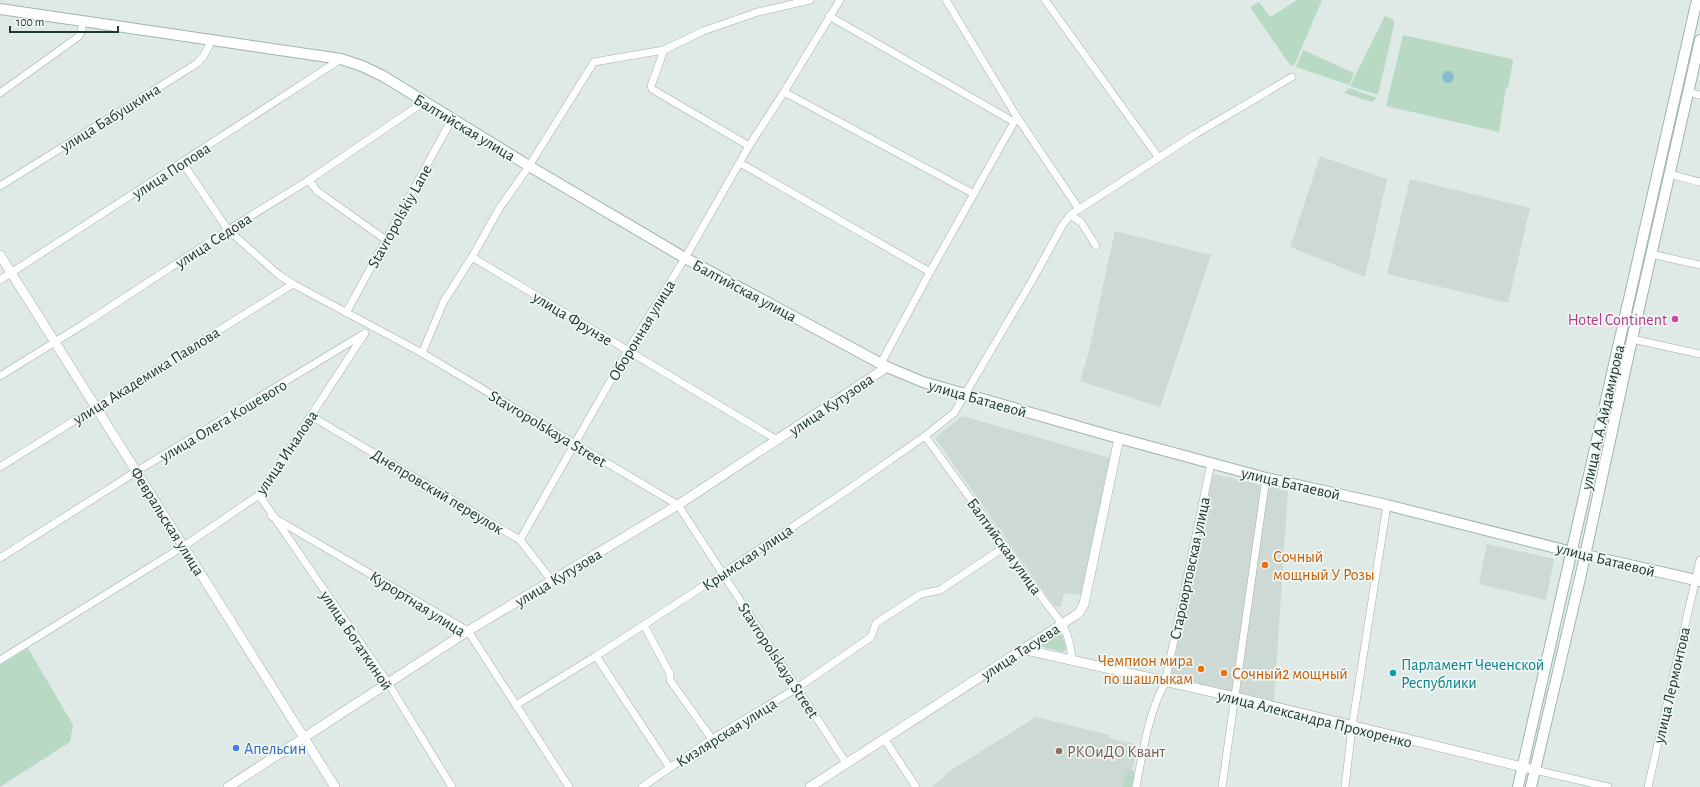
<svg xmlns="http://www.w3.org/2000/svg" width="1700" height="787" font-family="'Alegreya Sans',sans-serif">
  <rect width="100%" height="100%" fill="#dfe9e6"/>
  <!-- built -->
  <g fill="#cdd9d5">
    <polygon points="1320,156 1387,179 1365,277 1290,247"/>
    <polygon points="1410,179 1530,208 1508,303 1387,274"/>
    <polygon points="1115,231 1211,255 1160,407 1080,381 1088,355"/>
    <polygon points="962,416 1110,458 1081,595 1064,593 1061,607 1054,606 935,438"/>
    <polygon points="1213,474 1288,491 1274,702 1170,680"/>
    <polygon points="1487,544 1554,559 1546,600 1479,584"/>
    <polygon points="1036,717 1109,735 1109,738 1138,745 1128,787 931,787 946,776 945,774"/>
  </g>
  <!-- green -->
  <g fill="#b8dac5">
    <polygon points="1297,0 1322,0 1294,66 1290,65 1250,7 1259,2 1270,17"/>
    <polygon points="1385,16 1394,20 1394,25 1378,95 1350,86"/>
    <polygon points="1403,35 1512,59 1513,62 1508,88 1506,87 1499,132 1386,106"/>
    <polygon points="1303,50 1354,73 1349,85 1296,67"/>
    <polygon points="1349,88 1377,98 1372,102 1344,93"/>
    <polygon points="1059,634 1062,635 1066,647 1065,651 1062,652 1039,646 1055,635"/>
    <polygon points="28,648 73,725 70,742 0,787 0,665"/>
    <polygon points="1130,770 1134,771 1134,778 1133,787 1123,787 1126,774"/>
  </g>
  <!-- water -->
  <circle fill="#88bbcd" cx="1448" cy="77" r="6"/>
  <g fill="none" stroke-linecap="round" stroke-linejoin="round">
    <!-- minor casing -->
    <g stroke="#a2b0ad" stroke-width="8">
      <g id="minor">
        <polyline points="946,0 1017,117 1079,209"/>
        <polyline points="1045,0 1159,158"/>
        <polyline points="829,16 1014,122"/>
        <polyline points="664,50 651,86 652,89 749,146"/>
        <polyline points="784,92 974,194"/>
        <polyline points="1688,92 1700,95"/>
        <polyline points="0,93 78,37 81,32 83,21"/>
        <polyline points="182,162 228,230 279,275 293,284 422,353 678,505 846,763"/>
        <polyline points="740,163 930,272"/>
        <polyline points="1669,174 1700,182"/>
        <polyline points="309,180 317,191 386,240"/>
        <polyline points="0,186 196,64 203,57 212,40"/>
        <polyline points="1070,215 1081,222 1096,246"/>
        <polyline points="1651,254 1700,265"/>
        <polyline points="472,257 777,440"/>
        <polyline points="0,280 341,59"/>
        <polyline points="346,313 452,119"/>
        <polyline points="1632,339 1700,354"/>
        <polyline points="422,353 444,301 472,257 499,209 529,166 594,62 664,50 703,31 758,12 810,0"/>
        <polyline points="881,363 930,272 1017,117"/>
        <polyline points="0,376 84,324 228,230 309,180 424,102"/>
        <polyline points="311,416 520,540 552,581"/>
        <path d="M 925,436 L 1049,607 C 1065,626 1070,636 1072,661"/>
        <polyline points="0,467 293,284"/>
        <polyline points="259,495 388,683 452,787"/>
        <polyline points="271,516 468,631 569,787"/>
        <polyline points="520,540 628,350 685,258 749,146 784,92 840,0"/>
        <polyline points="0,558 137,471 362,335"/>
        <polyline points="644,625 670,674 670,680 712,739"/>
        <polyline points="596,656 670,768"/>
        <polyline points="0,660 184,546 259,495 365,333"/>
        <polyline points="516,705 596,656 719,576 846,491 925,436 954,413 1033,279 1062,226 1070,215 1194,135 1292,77"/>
        <polyline points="885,740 916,787"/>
        <polyline points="1535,770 1608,787"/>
        <polyline points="642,787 712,739 797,688 871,637 876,623 921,594 940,590 1006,546"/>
        <path d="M 1136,787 C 1142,755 1149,711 1165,683 L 1211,463"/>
        <polyline points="1222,787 1266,478"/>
        <polyline points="1345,787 1352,727 1387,505"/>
        <polyline points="1648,787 1700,560"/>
      </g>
    </g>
    <!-- tertiary casing -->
    <g stroke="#a2b0ad" stroke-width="10">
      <g id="tertiary">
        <polyline points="0,255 335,787"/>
        <polyline points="1022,649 1235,697 1535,770"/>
        <polyline points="228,787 468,631 678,505 887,367"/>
        <polyline points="810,787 1079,613 1084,604 1119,438"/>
      </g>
    </g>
    <!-- secondary casing -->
    <g stroke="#9eb5af" stroke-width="12">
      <g id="secondary">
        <polyline points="0,9 341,59 362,66 383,76 529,166 685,258 887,367 923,382 1111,436 1266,478 1387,505 1572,552 1700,581"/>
        <polyline points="1518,787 1697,0"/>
        <polyline points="1531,787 1581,574 1632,339 1700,40"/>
      </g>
    </g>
    <!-- minor -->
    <use href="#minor" stroke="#fff" stroke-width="7"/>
    <!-- tertiary -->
    <use href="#tertiary" stroke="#fff" stroke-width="9"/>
    <!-- secondary -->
    <use href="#secondary" stroke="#fff" stroke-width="10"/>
  </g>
  <!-- markers -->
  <circle fill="#d1479c" stroke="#eff6f3" stroke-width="1.5" cx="1675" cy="319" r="4"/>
  <g fill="#e8710a" stroke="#eff6f3" stroke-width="1.5">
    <circle cx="1265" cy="565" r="4"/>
    <circle cx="1201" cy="669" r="4"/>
    <circle cx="1224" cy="673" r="4"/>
  </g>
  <circle fill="#0f9aa8" stroke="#eff6f3" stroke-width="1.5" cx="1393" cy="673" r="4"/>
  <circle fill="#3f7fe0" stroke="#eff6f3" stroke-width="1.5" cx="236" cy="748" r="4"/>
  <circle fill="#8d6e63" stroke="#eff6f3" stroke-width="1.5" cx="1059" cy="751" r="4"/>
  <g text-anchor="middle" stroke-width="3.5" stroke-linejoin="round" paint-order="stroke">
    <!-- street labels -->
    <g font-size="16" fill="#203834" stroke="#eff6f3">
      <text transform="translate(110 117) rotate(-32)" y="6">улица Бабушкина</text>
      <text transform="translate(465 127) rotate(31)" y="6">Балтийская улица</text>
      <text transform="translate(171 170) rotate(-33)" y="6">улица Попова</text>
      <text transform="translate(399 216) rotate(-61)" y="6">Stavropolskiy Lane</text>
      <text transform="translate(213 240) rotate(-33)" y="6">улица Седова</text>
      <text transform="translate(745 290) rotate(28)" y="6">Балтийская улица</text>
      <text transform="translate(573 318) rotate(31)" y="6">улица Фрунзе</text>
      <text transform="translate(641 330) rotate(-59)" y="6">Оборонная улица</text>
      <text transform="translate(146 375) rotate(-32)" y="6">улица Академика Павлова</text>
      <text transform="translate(978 398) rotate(16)" y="6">улица Батаевой</text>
      <text transform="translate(831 404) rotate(-34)" y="6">улица Кутузова</text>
      <text transform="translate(1602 417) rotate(-77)" y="6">улица А.А.Айдамирова</text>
      <text transform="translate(223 420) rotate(-31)" y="6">улица Олега Кошевого</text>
      <text transform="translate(548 428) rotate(31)" y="6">Stavropolskaya Street</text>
      <text transform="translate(286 452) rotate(-56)" y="6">улица Иналова</text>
      <text transform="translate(1291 483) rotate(13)" y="6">улица Батаевой</text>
      <text transform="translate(438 491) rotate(31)" y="6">Днепровский переулок</text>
      <text transform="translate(168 521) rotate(58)" y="6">Февральская улица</text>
      <text transform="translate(1005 546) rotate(54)" y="6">Балтийская улица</text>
      <text transform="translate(747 557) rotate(-34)" y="6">Крымская улица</text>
      <text transform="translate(1606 559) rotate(14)" y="6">улица Батаевой</text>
      <text transform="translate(1189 568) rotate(-78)" y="6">Староюртовская улица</text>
      <text transform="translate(558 577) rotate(-31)" y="6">улица Кутузова</text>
      <text transform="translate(418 603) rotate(32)" y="6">Курортная улица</text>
      <text transform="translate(357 640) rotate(56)" y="6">улица Богаткиной</text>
      <text transform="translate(1020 651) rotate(-33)" y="6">улица Тасуева</text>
      <text transform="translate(779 660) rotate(57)" y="6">Stavropolskaya Street</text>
      <text transform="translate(1671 685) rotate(-77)" y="6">улица Лермонтова</text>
      <text transform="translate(1315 718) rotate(14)" y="6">улица Александра Прохоренко</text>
      <text transform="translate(726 732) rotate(-32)" y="6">Кизлярская улица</text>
    </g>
    <!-- hotel labels -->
    <g font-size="16" fill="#b23c85" stroke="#eff6f3" text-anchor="end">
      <text x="1667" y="325">Hotel Continent</text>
    </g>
    <!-- food labels -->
    <g font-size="16" fill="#c56008" stroke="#eff6f3" text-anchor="start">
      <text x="1273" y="562">Сочный<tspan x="1273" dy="18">мощный У Розы</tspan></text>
      <text x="1193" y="666" text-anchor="end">Чемпион мира<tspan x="1193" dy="18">по шашлыкам</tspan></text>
      <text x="1232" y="679">Сочный2 мощный</text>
    </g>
    <!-- culture labels -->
    <g font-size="16" fill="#0d838f" stroke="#eff6f3" text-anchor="start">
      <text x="1401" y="670">Парламент Чеченской<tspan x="1401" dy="18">Республики</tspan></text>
    </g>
    <!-- shop labels -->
    <g font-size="16" fill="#366cbe" stroke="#eff6f3" text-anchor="start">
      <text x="244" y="754">Апельсин</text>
    </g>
    <!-- education labels -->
    <g font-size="16" fill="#785e54" stroke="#eff6f3" text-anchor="start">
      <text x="1067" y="757">РКОиДО Квант</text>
    </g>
  </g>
  <!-- scale -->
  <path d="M10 26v6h108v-6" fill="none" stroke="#203834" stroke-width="2"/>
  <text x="16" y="26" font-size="12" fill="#203834" stroke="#eff6f3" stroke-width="3" paint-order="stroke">100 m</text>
</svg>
